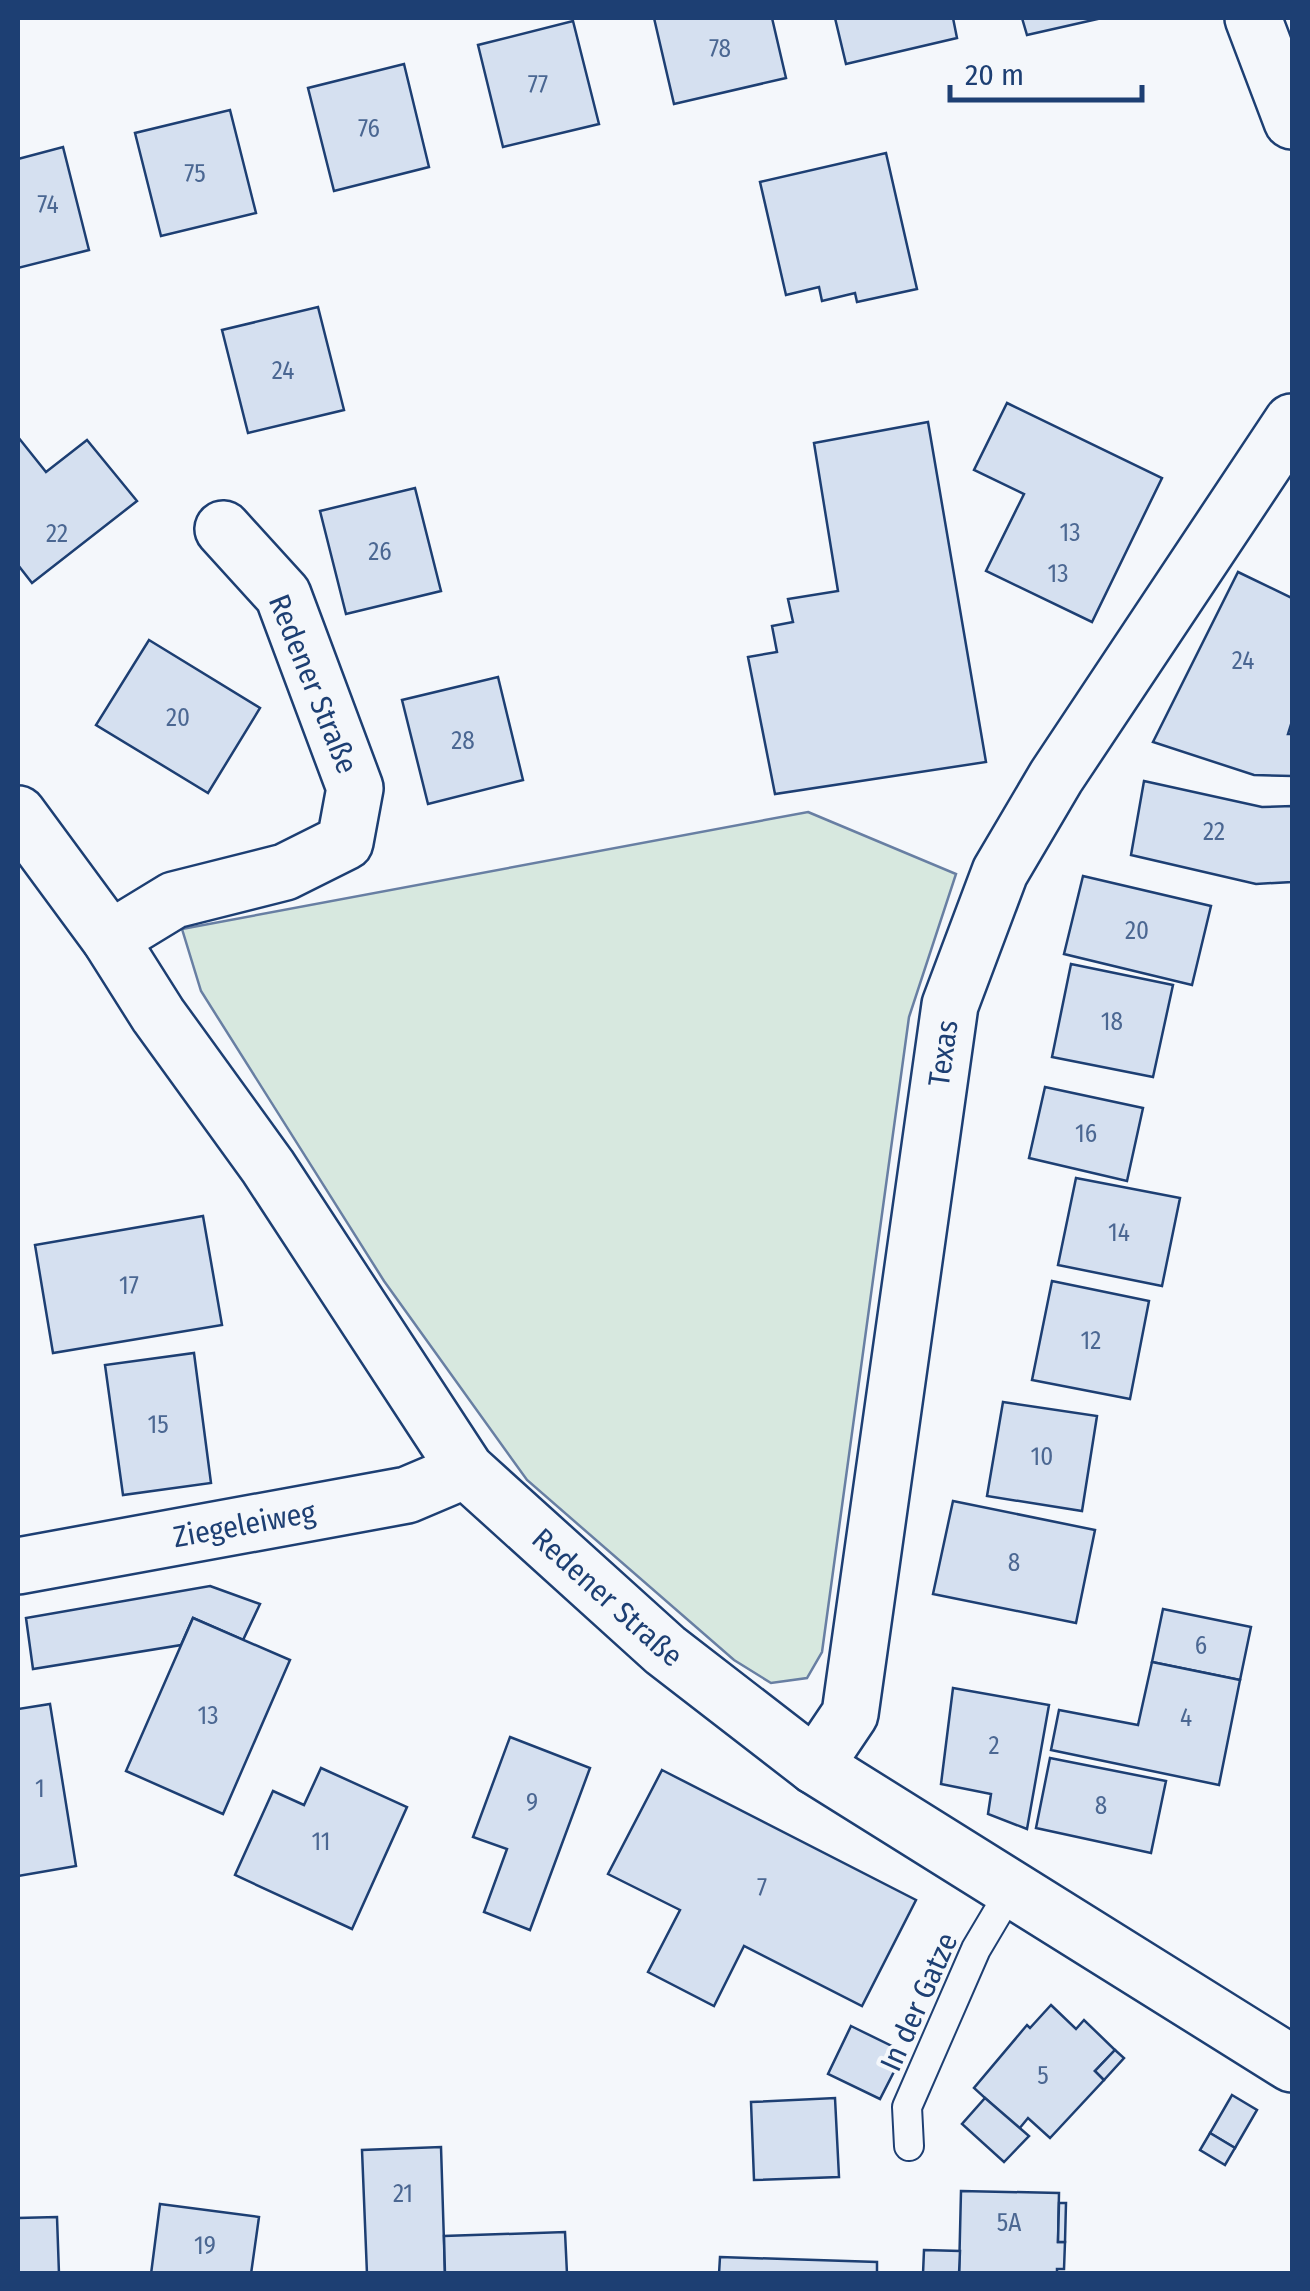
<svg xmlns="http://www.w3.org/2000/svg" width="1310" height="2291" font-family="'Fira Sans Condensed',sans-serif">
  <rect width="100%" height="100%" fill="#f4f7fb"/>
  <!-- green -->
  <polygon fill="#d7e8df" stroke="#687fa3" stroke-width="2.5" points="808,812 956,874 909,1017 822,1652 807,1678 771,1683 734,1660 527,1480 384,1281 201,991 182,929"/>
  <!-- building -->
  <g fill="#d5e0f0" stroke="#1d3f73" stroke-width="2.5">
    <polygon points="654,18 772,18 786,78 674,104"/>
    <polygon points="835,18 953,18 957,38 846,64"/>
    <polygon points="1022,18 1102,18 1027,35"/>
    <polygon points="573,21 599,124 503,147 478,45"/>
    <polygon points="404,64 429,167 334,191 308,88"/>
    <polygon points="230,110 256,213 161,236 135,133"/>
    <polygon points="63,147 89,250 18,268 18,159"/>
    <polygon points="886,153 917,289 857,302 855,293 822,301 819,287 786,295 760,182"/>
    <polygon points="318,307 344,410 248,433 222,330"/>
    <polygon points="1007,403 1162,478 1092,622 986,571 1024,494 974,470"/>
    <polygon points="928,422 986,762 775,794 748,657 777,652 772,626 793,622 788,599 838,591 814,443"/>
    <polygon points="18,437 46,472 87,440 137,501 32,583 18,565"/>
    <polygon points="415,488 441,591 346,614 320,511"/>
    <polygon points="1238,572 1292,598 1292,721 1288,734 1292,734 1292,776 1254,775 1153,742"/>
    <polygon points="149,640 260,708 208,793 96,725"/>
    <polygon points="498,677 523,780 428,804 402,700"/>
    <polygon points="1144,781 1262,807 1292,806 1292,882 1256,884 1131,855"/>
    <polygon points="1083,876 1211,906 1192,985 1064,954"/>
    <polygon points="1071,964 1173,985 1153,1077 1052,1057"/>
    <polygon points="1045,1087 1143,1108 1127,1181 1029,1158"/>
    <polygon points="1076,1178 1180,1198 1162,1286 1058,1265"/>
    <polygon points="203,1216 222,1325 53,1353 35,1245"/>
    <polygon points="1052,1281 1149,1301 1130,1399 1032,1380"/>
    <polygon points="194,1353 211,1483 123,1495 105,1365"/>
    <polygon points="1003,1402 1097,1416 1082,1511 987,1496"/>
    <polygon points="953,1501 1095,1530 1076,1623 933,1594"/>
    <polygon points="210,1586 260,1604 243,1640 193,1618 181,1645 33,1669 26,1618"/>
    <polygon points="1163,1609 1251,1627 1240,1680 1152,1662"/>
    <polygon points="193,1618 290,1660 223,1814 126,1771"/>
    <polygon points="1152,1662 1240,1680 1219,1785 1051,1750 1059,1710 1138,1725"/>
    <polygon points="953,1688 1049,1705 1027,1829 988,1814 991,1794 941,1784"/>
    <polygon points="50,1704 76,1866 18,1876 18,1709"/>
    <polygon points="510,1737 590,1768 530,1930 484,1912 507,1849 473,1837"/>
    <polygon points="1050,1758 1166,1781 1151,1853 1036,1828"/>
    <polygon points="321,1768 407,1807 352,1929 235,1875 273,1791 304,1805"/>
    <polygon points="662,1770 916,1900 862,2006 744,1946 714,2006 648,1972 680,1910 608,1874"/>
    <polygon points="1051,2005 1076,2029 1084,2020 1115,2050 1095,2071 1104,2080 1050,2138 1028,2118 1019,2129 974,2088 1027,2025 1030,2028"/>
    <polygon points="851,2026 904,2052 880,2099 828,2074"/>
    <polygon points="1115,2050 1124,2058 1104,2080 1095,2071"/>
    <polygon points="1232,2095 1257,2110 1235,2148 1210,2133"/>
    <polygon points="835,2098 839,2177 754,2180 751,2102"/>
    <polygon points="985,2098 1029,2136 1004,2162 962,2124"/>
    <polygon points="1210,2133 1235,2148 1225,2165 1200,2150"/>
    <polygon points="441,2147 445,2274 367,2274 362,2150"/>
    <polygon points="961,2191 1059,2193 1058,2242 1065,2242 1064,2269 1057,2269 1057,2274 959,2274"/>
    <polygon points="1059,2203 1066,2203 1065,2242 1058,2242"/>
    <polygon points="160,2204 259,2217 251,2274 151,2274"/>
    <polygon points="57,2217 59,2274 18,2274 18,2218"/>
    <polygon points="565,2232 567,2274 445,2274 444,2236"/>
    <polygon points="924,2250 960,2251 959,2274 923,2274"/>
    <polygon points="720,2257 877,2262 877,2274 719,2274"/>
  </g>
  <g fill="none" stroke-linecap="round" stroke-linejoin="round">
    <!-- service casing -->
    <g stroke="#1d3f73" stroke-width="32">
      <polyline id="service" points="909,2146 907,2107 976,1949 1011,1890"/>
    </g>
    <!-- minor casing -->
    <g stroke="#1d3f73" stroke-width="60">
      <g id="minor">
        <polyline points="1253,18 1292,121"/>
        <polyline points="110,939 174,900 285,872 345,842 355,788 283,595 223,529"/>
        <path id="s1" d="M 18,1566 L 407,1495 L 466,1470"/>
        <path id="s2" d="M 815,1766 L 850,1714 L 950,1005 L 1000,872 L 1056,777 L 1292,422"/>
      </g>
    </g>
    <!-- tertiary casing -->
    <g stroke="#1d3f73" stroke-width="60">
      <g id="tertiary">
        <path id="s3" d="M 18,814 L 110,939 L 158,1015 L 268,1167 L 466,1470 L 665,1650 L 815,1766 L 1292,2064"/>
      </g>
    </g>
    <!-- service -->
    <use href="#service" stroke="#f4f7fb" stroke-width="28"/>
    <!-- minor -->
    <use href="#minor" stroke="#f4f7fb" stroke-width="55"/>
    <!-- tertiary -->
    <use href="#tertiary" stroke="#f4f7fb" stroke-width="55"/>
  </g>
  <g text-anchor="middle" stroke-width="8" stroke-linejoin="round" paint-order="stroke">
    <!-- number labels -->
    <g font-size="25" fill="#4b6792">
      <text x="720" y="57">78</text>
      <text x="538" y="93">77</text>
      <text x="369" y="137">76</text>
      <text x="195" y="182">75</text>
      <text x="48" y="213">74</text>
      <text x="283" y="379">24</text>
      <text x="1070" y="541">13</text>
      <text x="57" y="542">22</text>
      <text x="380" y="560">26</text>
      <text x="1058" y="582">13</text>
      <text x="1243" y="669">24</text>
      <text x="178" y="726">20</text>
      <text x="463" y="749">28</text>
      <text x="1214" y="840">22</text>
      <text x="1137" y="939">20</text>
      <text x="1112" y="1030">18</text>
      <text x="1086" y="1142">16</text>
      <text x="1119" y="1241">14</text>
      <text x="129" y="1294">17</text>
      <text x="1091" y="1349">12</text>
      <text x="158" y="1433">15</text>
      <text x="1042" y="1465">10</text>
      <text x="1014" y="1571">8</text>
      <text x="1201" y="1654">6</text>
      <text x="208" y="1724">13</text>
      <text x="1186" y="1726">4</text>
      <text x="994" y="1754">2</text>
      <text x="40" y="1797">1</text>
      <text x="532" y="1811">9</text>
      <text x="1101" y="1814">8</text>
      <text x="321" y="1850">11</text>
      <text x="762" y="1896">7</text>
      <text x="1043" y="2084">5</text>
      <text x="403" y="2202">21</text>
      <text x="1009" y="2231">5A</text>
      <text x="205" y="2254">19</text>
    </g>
    <!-- street labels -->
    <g font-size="30" fill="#1d3f73" stroke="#f4f7fb">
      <text transform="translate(313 684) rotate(68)" y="10">Redener Straße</text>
      <text dy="10" stroke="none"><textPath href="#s2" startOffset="730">Texas</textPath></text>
      <text dy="10" stroke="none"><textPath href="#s1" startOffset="230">Ziegeleiweg</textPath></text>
      <text dy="10" stroke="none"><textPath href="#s3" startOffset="985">Redener Straße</textPath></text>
      <text transform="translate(919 2002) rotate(-66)" y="10">In der Gatze</text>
    </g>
  </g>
  <!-- border -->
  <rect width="1310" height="2291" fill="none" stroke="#1d3f73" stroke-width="40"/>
  <!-- scale -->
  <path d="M950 85v15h192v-15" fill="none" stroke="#1d3f73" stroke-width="5"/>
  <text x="965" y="85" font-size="30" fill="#1d3f73" stroke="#f4f7fb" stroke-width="8" paint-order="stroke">20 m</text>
</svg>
